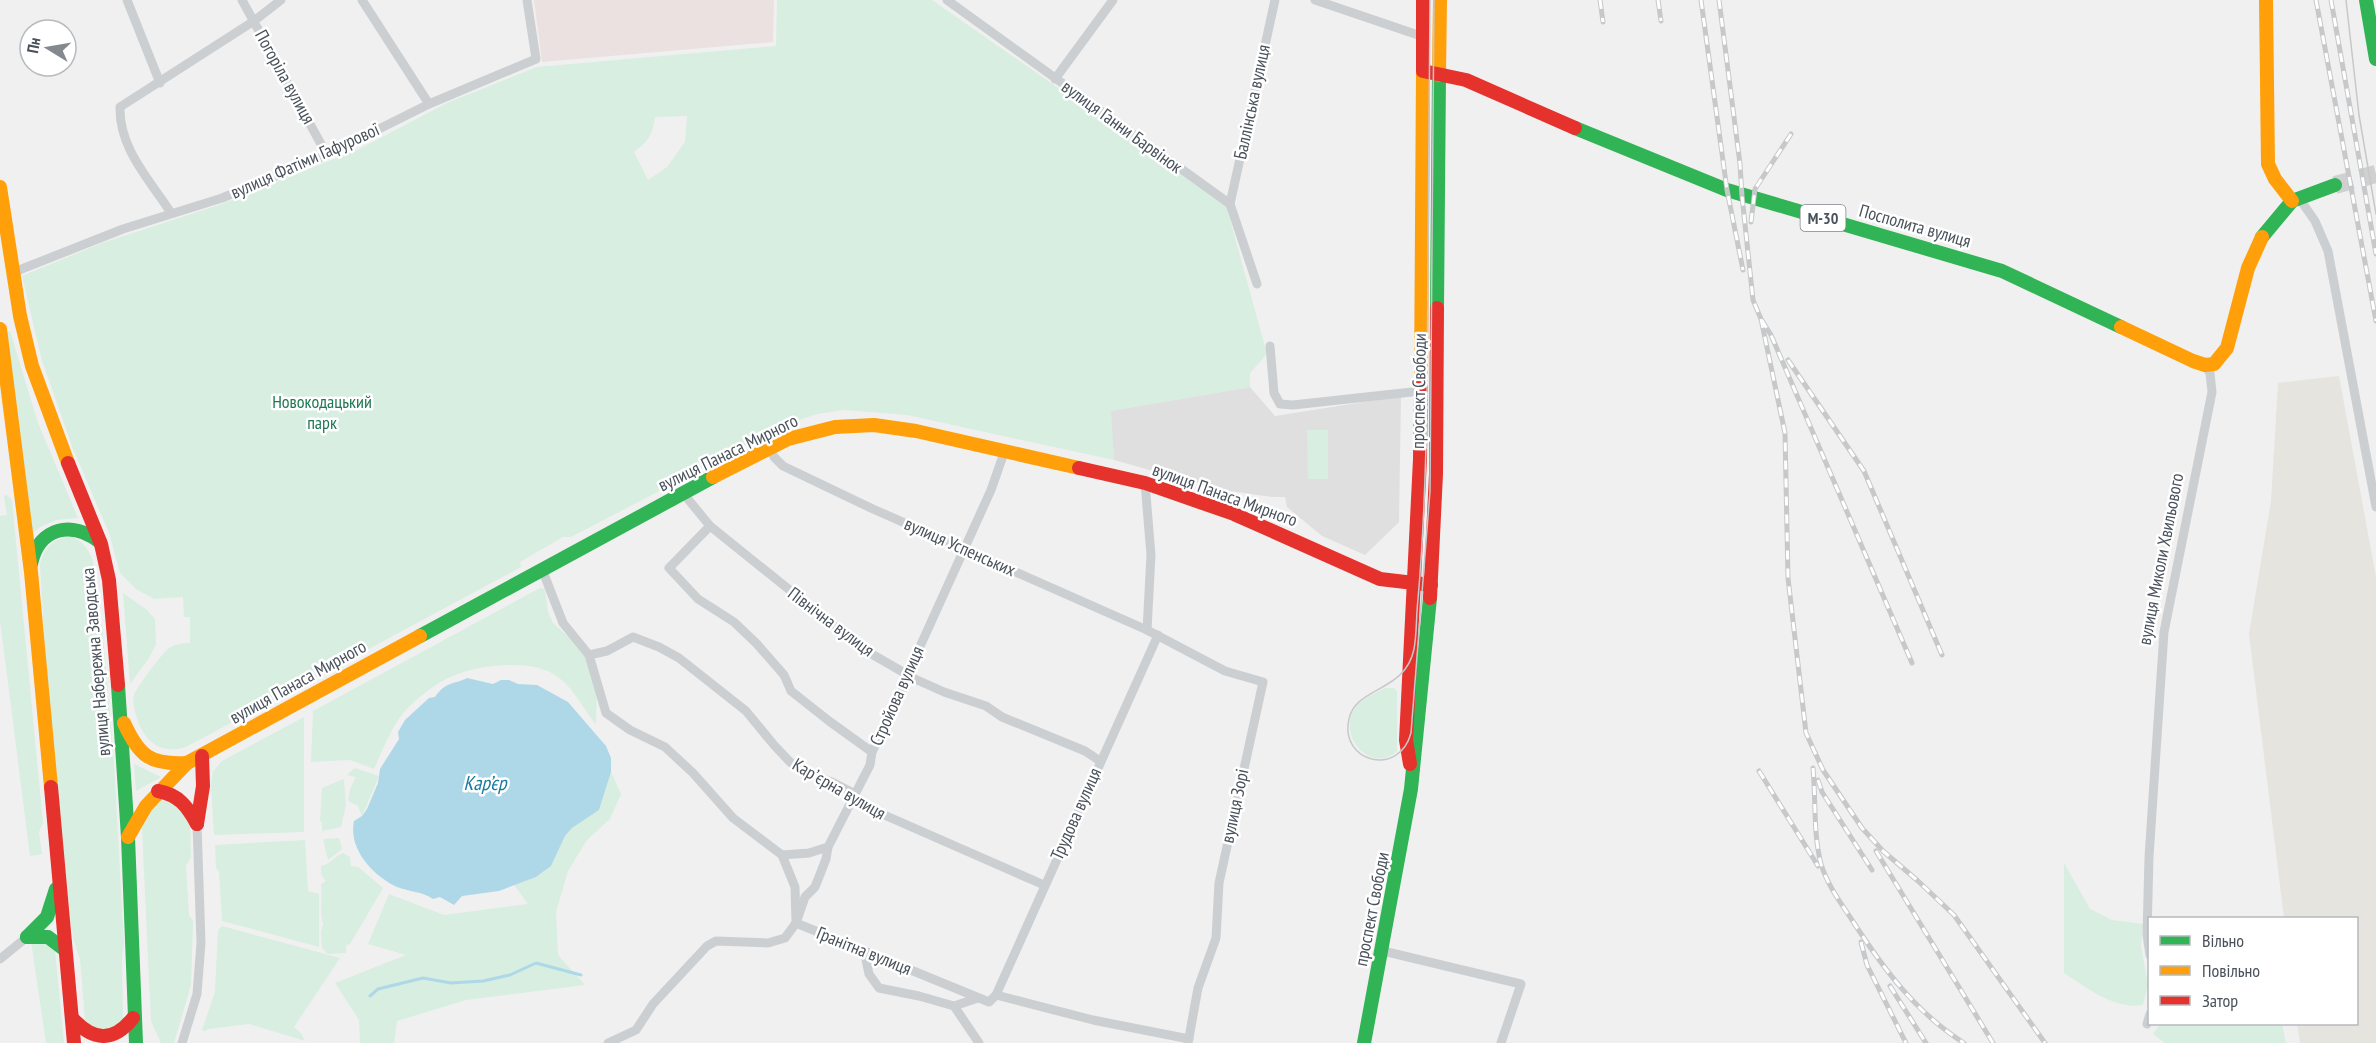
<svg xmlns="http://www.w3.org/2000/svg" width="2376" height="1043" font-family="'PT Sans Narrow',sans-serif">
  <rect width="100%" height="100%" fill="#f1f0f0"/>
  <!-- commercial -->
  <polygon fill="#e5e4de" points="2339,376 2376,577 2376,1043 2300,1043 2297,1024 2356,1024 2356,918 2284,918 2249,634 2271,501 2278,383"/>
  <!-- education -->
  <polygon fill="#dfdfe0" points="1250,387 1275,416 1401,396 1399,522 1365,555 1322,536 1287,507 1285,497 1272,497 1217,489 1114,460 1110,411"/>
  <!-- medical -->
  <polygon fill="#ebe1e0" points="534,0 774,0 773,42 542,62"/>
  <!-- green -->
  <g fill="#d7eee1" fill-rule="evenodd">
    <path d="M 777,0 L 932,0 L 1226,205 L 1267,354 L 1250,373 L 1250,387 L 1111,411 L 1114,460 L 907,415 L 844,410 L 817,414 L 790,423 L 571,537 L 563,537 L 520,562 L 521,567 L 186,747 C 162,755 144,742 137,718 C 135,712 132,702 134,695 C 137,687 161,655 168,649 C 174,644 183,643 190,643 L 190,617 L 184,617 L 183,597 L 154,599 L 136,589 L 120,573 L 109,533 L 73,449 L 42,361 L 22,276 L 102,243 L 219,205 L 359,149 L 449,102 L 537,67 L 776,46 ZM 687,116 L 685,142 L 667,167 L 648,180 L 634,152 C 648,142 653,134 655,117 Z"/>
    <polygon points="10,331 38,423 78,518 56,520 40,527 32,533 25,469 5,333"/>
    <polygon points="1307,430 1328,430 1328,479 1308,479"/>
    <polygon points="7,495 12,500 43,823 39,832 42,854 30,856 0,620 0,516 7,515 4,496"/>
    <path d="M 72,537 C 104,550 94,597 102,625 L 114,763 L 124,944 L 122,956 L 123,1020 L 120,1028 L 114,1034 L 86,1026 L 85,1020 L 80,959 L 73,939 L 59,820 L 47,682 L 40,565 C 44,547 53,538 72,537 Z"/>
    <path d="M 540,588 L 545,589 L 548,612 L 553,623 L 585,652 L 597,686 L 596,724 C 582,708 574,687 555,675 C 530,658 474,665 448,678 C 433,685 415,700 404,712 C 391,728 382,751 374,769 L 350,760 L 311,762 L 313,711 Z"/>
    <polygon points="123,593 147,610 155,619 156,644 149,658 130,684"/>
    <path d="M 1385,688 L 1394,688 L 1397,691 L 1397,751 C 1370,777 1331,730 1360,703 C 1367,696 1377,693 1385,688 Z"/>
    <polygon points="304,717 304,832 214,835 211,785 213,771 222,761"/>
    <polygon points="134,764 161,777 136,791"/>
    <polygon points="355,768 379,776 362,816 358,806 348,801 350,789 356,777 347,775"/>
    <polygon points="611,772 621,794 610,819 587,840 568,871 556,912 558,955 585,985 466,1000 397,1021 394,1043 360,1043 359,1020 335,983 406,955 368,944 389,894 444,915 528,904 514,885 536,877 551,866 565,836 572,828 599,810"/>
    <polygon points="344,779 346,805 341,827 322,831 322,822 320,821 322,788"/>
    <path d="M 166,800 L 180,804 L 190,822 L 191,857 L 186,866 L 189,915 L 193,921 L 191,985 L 174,1043 L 161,1043 L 151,1021 L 142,829 C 143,814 152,803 166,800 Z"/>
    <polygon points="339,838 342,849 328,860 323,839"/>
    <polygon points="305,840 308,891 319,894 319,947 222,921 219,872 216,868 215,845"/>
    <path d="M 343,853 L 350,857 L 351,866 L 358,867 L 383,888 L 350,944 L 346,945 L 346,953 L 328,954 L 322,948 L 321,932 L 323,924 C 319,912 323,897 321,884 L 326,881 L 321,874 L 321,866 C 330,864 334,857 343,853 Z"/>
    <path d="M 2064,863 L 2090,909 L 2112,920 L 2143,924 L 2141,946 L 2148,985 L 2143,1005 C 2115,1010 2087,988 2064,973 Z"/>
    <polygon points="222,926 340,958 294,1027 301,1033 305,1041 249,1024 209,1029 205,1031 202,1030 215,992 218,930"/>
    <polygon points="31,941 49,942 55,950 64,1043 46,1043"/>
    <polygon points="2160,1024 2282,1024 2286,1043 2165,1043 2153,1034"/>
  </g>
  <!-- water -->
  <path fill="#aed8e8" d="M 467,678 L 493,684 L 501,680 L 509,680 L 518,684 L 537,685 L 568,702 L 606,746 L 611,758 L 611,772 L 599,810 L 572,828 L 565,836 L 551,866 L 536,877 L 499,891 L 462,896 L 454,905 L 440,897 L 433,899 C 422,891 409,892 397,887 C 373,876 348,849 354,821 L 362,816 L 367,809 L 378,783 L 380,769 L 399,739 L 398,732 L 405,720 L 429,698 L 435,697 C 446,681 453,685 467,678 Z"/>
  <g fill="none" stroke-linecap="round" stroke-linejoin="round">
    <!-- stream -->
    <polyline stroke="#aed8e8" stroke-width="3" points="370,996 378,989 423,978 451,983 483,981 510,975 536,963 581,975"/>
    <!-- highway-tunnel -->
    <polyline stroke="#cfd0d2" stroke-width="18" stroke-dasharray="18 9" stroke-linecap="butt" points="2335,185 2376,174"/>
    <!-- street -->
    <g stroke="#cccfd1" stroke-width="9">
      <polyline points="127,0 160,83"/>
      <polyline points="242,0 327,155"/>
      <polyline points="362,0 429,104"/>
      <polyline points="947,0 1230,204 1257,284"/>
      <polyline points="1315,0 1424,37"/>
      <polyline points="1055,79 1113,0"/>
      <polyline points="2299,198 2315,221 2328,251 2376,507"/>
      <polyline points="1230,204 1275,0"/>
      <path d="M 171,213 C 150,180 119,149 120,107 L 254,21 L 281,0"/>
      <polyline points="14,272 123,229 222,198 327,155 429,104 536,59 527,0"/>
      <polyline points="1270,346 1274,393 1280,404 1293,405 1421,391"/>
      <polyline points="770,448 774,457 783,466 873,509 1147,630 1225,671 1263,682 1219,883 1216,938 1198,988 1188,1043"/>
      <polyline points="1145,483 1151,555 1147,630"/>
      <polyline points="683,493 710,526 863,649 915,679 944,692 986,706 1002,717 1085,751 1100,761"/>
      <polyline points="710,526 669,568 698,599 734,622 757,644 784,675 791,691 829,721 872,752"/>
      <polyline points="542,569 563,623 589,655 606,713 630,730 665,747 693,773 733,818 782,855 809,853 828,847"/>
      <polyline points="589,655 607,651 633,637 659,647 679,658 746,711 774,745 790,762 803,771 834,783 855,794 857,803 1044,885"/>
      <polyline points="782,855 795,887 796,923 989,1002 996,995 1158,635"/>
      <polyline points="864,950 869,974 879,988 919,996 954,1006 979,1043"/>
      <polyline points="1383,951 1521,984 1501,1043"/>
      <polyline points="2150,955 2147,935 2149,857 2164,632 2212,392 2210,373 2205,365"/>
      <polyline points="0,959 27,937"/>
      <polyline points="996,995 1093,1020 1189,1039"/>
      <polyline points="954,1006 978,998"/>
      <polyline points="2147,1024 2150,1014"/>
      <polyline points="182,1043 197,994 201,943 197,824"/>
      <polyline points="608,1043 636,1030 653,1004 707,946 716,941 768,943 785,938 796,923 805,897 815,887 826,859 828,847 870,765 872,752 902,691 908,673 991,490 1005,450"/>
    </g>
    <!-- fast -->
    <g stroke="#30b455" stroke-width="14">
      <polyline points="2366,0 2376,59"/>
      <polyline points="1575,128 1727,190 2002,271 2121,327"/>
      <polyline points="2262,237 2292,201 2335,185"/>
      <polyline points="1437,308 1439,75"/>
      <path d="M 31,564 C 39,527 72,520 100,542"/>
      <polyline points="420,636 713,477"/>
      <polyline points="118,685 128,837 136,1043"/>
      <polyline points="27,937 47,917 56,889"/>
      <polyline points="27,937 48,937 65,950"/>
      <polyline points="1364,1043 1411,789 1430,598"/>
    </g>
    <!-- slow -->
    <g stroke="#ff9f0a" stroke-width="14">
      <polyline points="2266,0 2268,164 2275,179 2292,201"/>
      <polyline points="1439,75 1440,0"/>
      <polyline points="0,187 20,316 32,366 68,463"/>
      <polyline points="2121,327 2193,361 2205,365 2214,364 2227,348 2248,268 2262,237"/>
      <polyline points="0,329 31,572 51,787"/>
      <polyline points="1421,382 1423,71"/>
      <polyline points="713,477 788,439 835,427 874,425 916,431 1079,468"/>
      <path d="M 124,723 C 139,756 150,765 187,763"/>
      <polyline points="128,837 146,806 187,763 420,636"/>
    </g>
    <!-- jam -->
    <g stroke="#e5322d" stroke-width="14">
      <polyline points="1423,0 1423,71 1466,80 1575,128"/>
      <polyline points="68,463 101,544 109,580 118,685"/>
      <polyline points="1079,468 1145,483 1234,514 1380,579 1431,585"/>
      <polyline points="1430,598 1436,474 1437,308"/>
      <polyline points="1410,764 1406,740 1420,459 1421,382"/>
      <polyline points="51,787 74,1043"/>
      <path d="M 158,791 C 179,795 187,806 197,824"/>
      <polyline points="197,824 203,786 202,756"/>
      <path d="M 72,1018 C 93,1041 113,1043 133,1018"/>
    </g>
    <!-- tram -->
    <g stroke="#c6c8ca" stroke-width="1.5">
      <path d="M 1430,0 C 1429,132 1428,263 1427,395 C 1426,464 1424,531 1418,599 C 1416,616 1417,633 1414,649 C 1405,693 1356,686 1349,719 C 1339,762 1399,778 1411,733 L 1430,491 L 1434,0"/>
      <polyline points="2346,0 2359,115 2376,214"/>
    </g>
    <!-- rail casing -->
    <g stroke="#c6c8ca" stroke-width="5">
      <g id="rail">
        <polyline points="1600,0 1603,22"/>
        <polyline points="1658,0 1661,21"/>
        <polyline points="1701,0 1727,190 1743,270"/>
        <polyline points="1719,0 1740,164 1742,196 1753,300 1761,319 1771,335 1912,663"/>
        <polyline points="2316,0 2376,321"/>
        <polyline points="2331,0 2376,254"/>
        <polyline points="1751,222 1755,189 1791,134"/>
        <polyline points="1761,319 1785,433 1788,578 1806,733 1823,770 1862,828 1883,851 1918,881 1954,915 2045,1043"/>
        <polyline points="1788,360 1864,471 1942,655"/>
        <path d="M 1813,768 C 1816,800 1813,833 1821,864 C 1827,884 1840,902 1852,920 C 1883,968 1915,1012 1964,1043"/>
        <polyline points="1759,771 1818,866"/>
        <polyline points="1818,780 1822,792 1872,870"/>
        <polyline points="1876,851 1993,1043"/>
        <polyline points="1861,942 1867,965 1906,1043"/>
        <polyline points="1890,986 1926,1043"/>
      </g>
    </g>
    <!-- rail -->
    <use href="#rail" stroke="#fff" stroke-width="3" stroke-dasharray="9" stroke-linecap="butt"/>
  </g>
  <g text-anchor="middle" stroke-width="5" stroke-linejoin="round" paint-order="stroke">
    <!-- shield labels -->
    <rect fill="#fff" stroke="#80858c" stroke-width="1.5" x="1800.5" y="205" width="45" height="26" rx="4.5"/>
    <g font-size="16" font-weight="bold" fill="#49515b">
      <text x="1823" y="224">М-30</text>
    </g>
    <!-- street labels -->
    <g font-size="18" fill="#49515b" stroke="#fff">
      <text transform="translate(285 77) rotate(61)" y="6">Погоріла вулиця</text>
      <text transform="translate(1252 102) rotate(-78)" y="6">Баллінська вулиця</text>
      <text transform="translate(1122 127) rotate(36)" y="6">вулиця Ганни Барвінок</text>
      <text transform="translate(305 161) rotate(-24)" y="6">вулиця Фатіми Гафурової</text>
      <text transform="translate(1915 226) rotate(16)" y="6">Посполита вулиця</text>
      <text transform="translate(1419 391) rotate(-89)" y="6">проспект Свободи</text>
      <text transform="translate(728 453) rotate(-26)" y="6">вулиця Панаса Мирного</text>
      <text transform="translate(1225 495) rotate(20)" y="6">вулиця Панаса Мирного</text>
      <text transform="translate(960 547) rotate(24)" y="6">вулиця Успенських</text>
      <text transform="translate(2161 559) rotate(-79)" y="6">вулиця Миколи Хвильового</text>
      <text transform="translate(831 622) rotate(37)" y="6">Північна вулиця</text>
      <text transform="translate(96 662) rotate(-95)" y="6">вулиця Набережна Заводська</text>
      <text transform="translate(298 682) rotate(-29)" y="6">вулиця Панаса Мирного</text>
      <text transform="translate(897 696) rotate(-66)" y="6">Стройова вулиця</text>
      <text transform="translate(839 789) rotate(30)" y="6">Карʼєрна вулиця</text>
      <text transform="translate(1235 806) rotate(-78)" y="6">вулиця Зорі</text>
      <text transform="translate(1076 814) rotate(-66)" y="6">Трудова вулиця</text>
      <text transform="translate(1372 909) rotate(-79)" y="6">проспект Свободи</text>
      <text transform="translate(864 951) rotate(22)" y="6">Гранітна вулиця</text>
    </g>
    <!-- park labels -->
    <g font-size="18" fill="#1e7851" stroke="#fff">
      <text x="322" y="408">Новокодацький<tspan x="322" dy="21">парк</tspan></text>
    </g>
    <!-- water labels -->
    <g font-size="20" font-style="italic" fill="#177aa0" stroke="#fff">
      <text x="485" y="790">Кар’єр</text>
    </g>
  </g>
  <!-- legend -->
  <rect x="2148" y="917" width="210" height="108" fill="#ffffff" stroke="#b6b9bd" stroke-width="1.5"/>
  <rect x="2160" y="936" width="30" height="9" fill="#30b455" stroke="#b6b9bd" stroke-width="1.5"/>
  <text x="2202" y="947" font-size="18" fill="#49515b">Вільно</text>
  <rect x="2160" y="966" width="30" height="9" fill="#ff9f0a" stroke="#b6b9bd" stroke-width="1.5"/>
  <text x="2202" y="977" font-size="18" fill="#49515b">Повільно</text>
  <rect x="2160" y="996" width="30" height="9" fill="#e5322d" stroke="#b6b9bd" stroke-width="1.5"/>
  <text x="2202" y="1007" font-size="18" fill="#49515b">Затор</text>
  <!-- north arrow -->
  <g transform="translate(48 48) rotate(281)"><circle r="28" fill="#ffffff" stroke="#b6b9bd" stroke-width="1.5"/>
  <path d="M0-4.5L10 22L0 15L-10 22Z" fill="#84898f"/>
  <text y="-9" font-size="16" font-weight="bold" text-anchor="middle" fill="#49515b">Пн</text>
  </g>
</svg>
